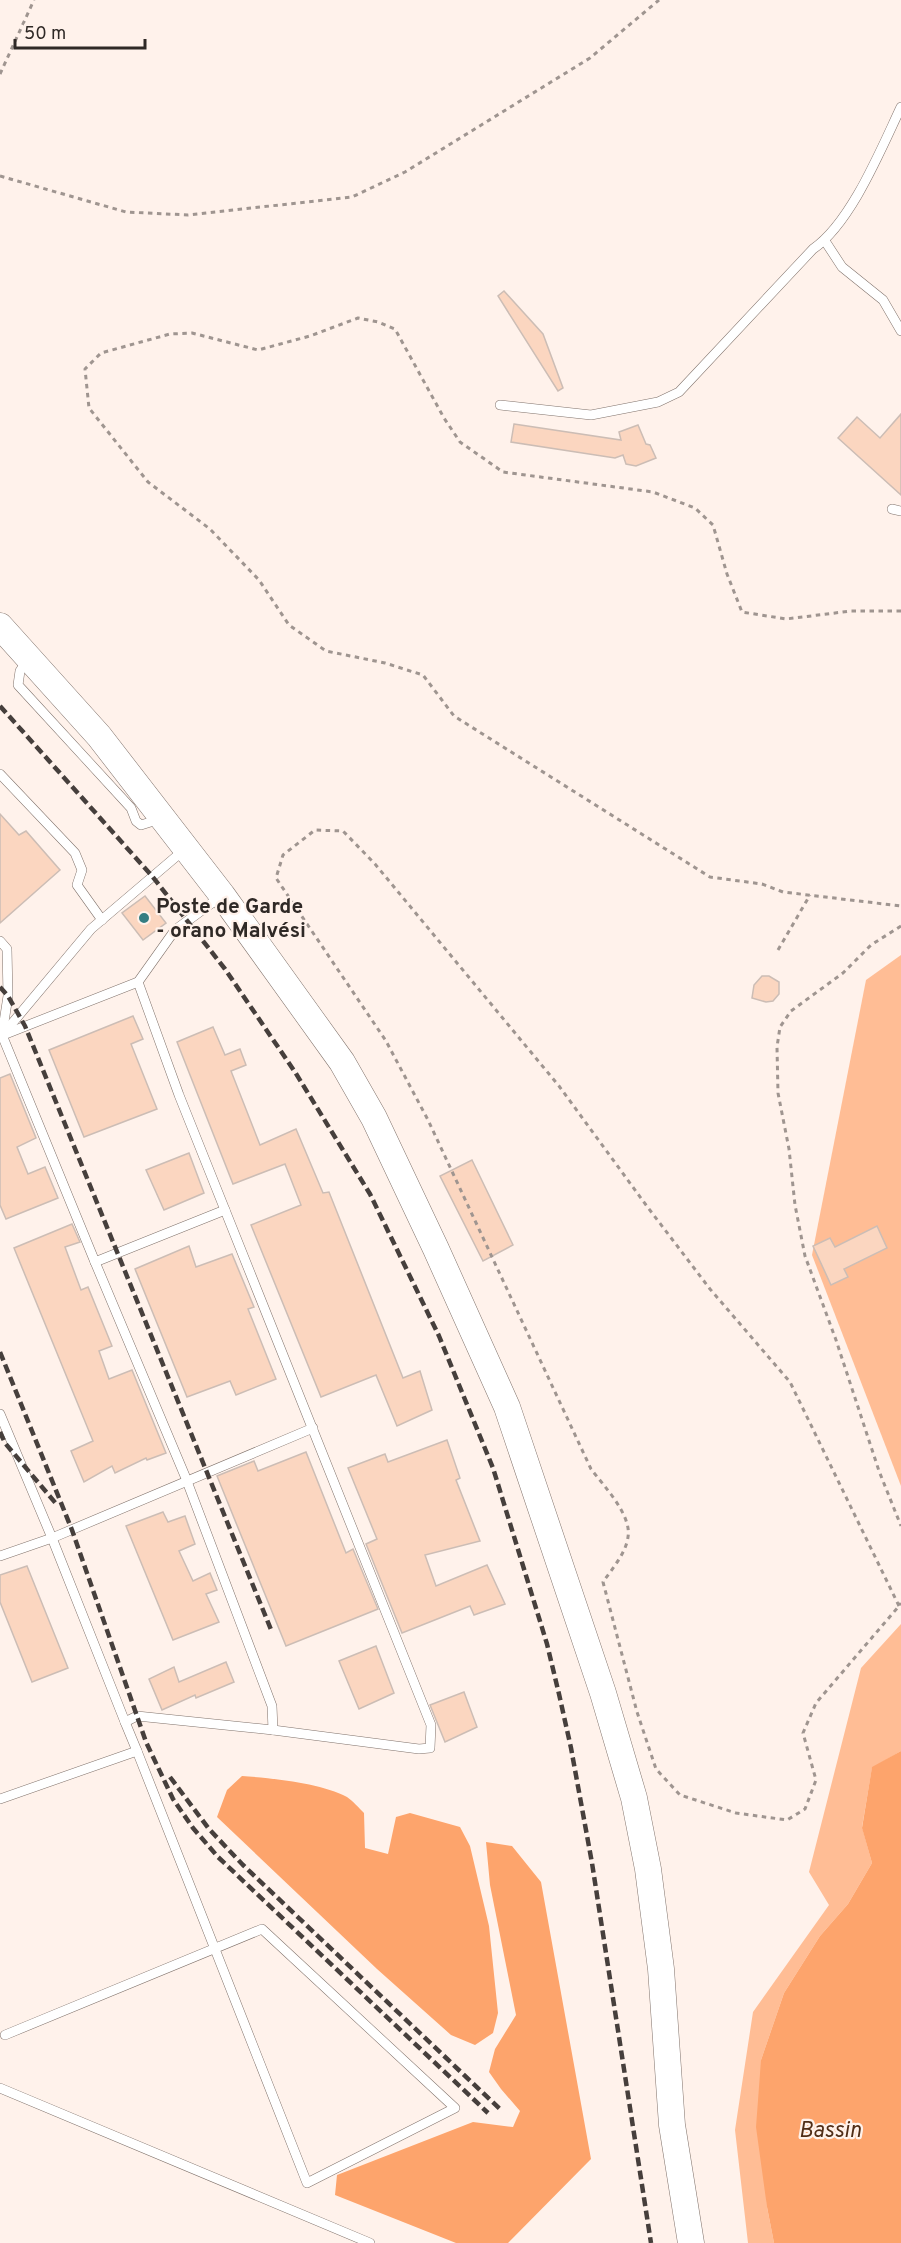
<svg xmlns="http://www.w3.org/2000/svg" width="901" height="2243" font-family="Overpass,sans-serif">
  <rect width="100%" height="100%" fill="#fff2eb"/>
  <!-- green -->
  <g fill="#ffbd95">
    <polygon points="901,955 901,1486 812,1255 866,980"/>
    <polygon points="901,1624 901,1751 872,1768 862,1827 872,1863 848,1904 820,1936 784,1993 761,2060 767,2207 774,2243 748,2243 735,2130 753,2012 829,1905 809,1872 861,1668"/>
  </g>
  <!-- water -->
  <g fill="#fda46c">
    <polygon points="901,1751 901,2243 774,2243 767,2207 756,2127 761,2060 784,1993 820,1936 848,1904 872,1863 862,1828 872,1767"/>
    <path d="M 242,1776 C 271,1778 321,1783 347,1797 C 353,1801 359,1808 364,1813 L 365,1848 L 388,1854 L 396,1817 L 410,1813 L 460,1827 L 470,1846 L 489,1926 L 498,2013 L 493,2033 L 475,2045 L 451,2035 L 377,1969 L 217,1817 L 227,1790 Z"/>
    <polygon points="486,1842 512,1846 541,1882 591,2159 508,2243 456,2243 335,2195 337,2175 473,2122 513,2127 520,2111 501,2089 489,2072 495,2049 516,2015 490,1885"/>
  </g>
  <!-- building -->
  <g fill="#fbd6c0" stroke="#ccbdb5" stroke-width="1.5">
    <polygon points="504,291 543,334 563,388 558,391 498,296"/>
    <polygon points="901,414 901,495 838,438 857,417 880,438"/>
    <polygon points="514,424 621,440 619,432 638,425 646,444 650,445 656,458 636,466 626,464 623,455 615,458 511,442"/>
    <polygon points="0,814 19,835 26,831 60,870 0,923"/>
    <polygon points="145,896 166,923 143,940 122,913"/>
    <polygon points="762,976 769,976 779,982 779,994 773,1001 766,1002 752,998 754,985"/>
    <polygon points="133,1016 143,1039 131,1044 157,1109 84,1137 49,1050"/>
    <polygon points="213,1027 225,1055 240,1049 246,1065 231,1071 260,1145 296,1129 323,1193 329,1192 403,1378 420,1371 432,1410 397,1426 376,1375 321,1397 251,1225 301,1205 285,1164 233,1184 177,1042"/>
    <polygon points="10,1074 36,1138 17,1147 28,1174 45,1167 58,1198 6,1219 0,1205 0,1078"/>
    <polygon points="189,1153 204,1193 164,1210 146,1170"/>
    <polygon points="472,1160 513,1245 483,1261 440,1176"/>
    <polygon points="72,1224 80,1242 65,1247 81,1290 88,1287 112,1346 99,1351 109,1379 132,1370 166,1453 147,1460 146,1458 115,1473 112,1466 84,1482 71,1451 93,1441 14,1248"/>
    <polygon points="877,1226 887,1248 844,1269 848,1277 831,1285 813,1246 830,1238 835,1247"/>
    <polygon points="189,1246 196,1267 232,1254 254,1307 248,1309 276,1379 236,1395 230,1381 187,1397 135,1269"/>
    <polygon points="447,1440 460,1478 456,1480 480,1541 425,1555 436,1586 487,1565 505,1604 474,1615 470,1606 402,1633 366,1544 377,1539 348,1468 385,1454 388,1462"/>
    <polygon points="306,1452 346,1553 353,1549 378,1609 286,1646 217,1476 254,1461 258,1471"/>
    <polygon points="163,1512 168,1522 185,1516 195,1544 179,1551 193,1581 210,1573 217,1590 206,1594 219,1622 173,1640 126,1526"/>
    <polygon points="27,1566 68,1668 32,1682 0,1602 0,1575"/>
    <polygon points="376,1646 394,1693 359,1709 339,1661"/>
    <polygon points="226,1662 234,1682 196,1698 195,1695 162,1710 149,1679 174,1667 179,1682"/>
    <polygon points="464,1692 477,1727 445,1742 430,1705"/>
  </g>
  <g fill="none" stroke-linecap="round" stroke-linejoin="round">
    <!-- lane casing -->
    <g stroke="#81736c" stroke-width="10">
      <g id="lane">
        <polyline points="825,241 842,267 883,300 901,331"/>
        <path d="M 500,405 L 591,415 L 658,402 L 679,392 L 813,249 C 851,223 881,149 901,107"/>
        <polyline points="892,509 901,511"/>
        <polyline points="28,659 20,671 18,685 131,808 136,821 141,825 160,819"/>
        <polyline points="0,774 75,853 82,870 77,885 102,920"/>
        <polyline points="0,941 7,949 8,996 2,1035 95,1262 225,1210"/>
        <polyline points="4,1033 91,929 185,849"/>
        <polyline points="3,1035 138,982"/>
        <polyline points="95,1262 185,1476 272,1706 273,1730"/>
        <polyline points="0,1414 52,1538 125,1722 137,1716 273,1730 419,1749 430,1748 431,1725 179,1095 138,982 175,930 220,897"/>
        <polyline points="0,1556 52,1538 313,1428"/>
        <polyline points="0,1799 137,1751 125,1722"/>
        <polyline points="5,2035 262,1929 455,2108 307,2183 137,1751"/>
        <polyline points="0,2088 370,2243"/>
      </g>
    </g>
    <!-- secondary casing -->
    <g stroke="#81736c" stroke-width="27">
      <polyline id="secondary" points="0,626 99,736 222,895 342,1062 374,1118 436,1249 507,1407 603,1693 634,1798 648,1869 661,1969 672,2125 691,2243"/>
    </g>
    <!-- path -->
    <g stroke="#9f9590" stroke-width="3" stroke-dasharray="4.5 4.5" stroke-linecap="butt">
      <polyline points="0,74 34,0"/>
      <polyline points="0,176 126,212 188,215 352,197 405,172 590,58 659,0"/>
      <polyline points="901,611 851,611 786,619 742,612 727,574 713,525 695,508 653,492 503,472 460,442 444,418 395,329 378,322 358,318 310,336 258,350 192,333 170,334 101,353 85,369 89,408 148,482 210,529 259,580 289,625 326,651 385,663 423,675 454,716 710,877 762,884 783,892 901,906"/>
      <polyline points="901,926 871,945 843,973 791,1011 780,1027 777,1047 778,1093 789,1149 795,1205 805,1256 836,1340 879,1471 901,1526"/>
      <polyline points="778,950 810,895"/>
      <path d="M 899,1606 L 790,1382 L 710,1289 L 646,1205 L 559,1086 L 375,864 L 343,831 L 315,830 L 283,855 L 276,878 L 386,1041 L 428,1120 L 591,1469 C 603,1485 632,1515 628,1537 C 626,1553 612,1569 603,1582 L 637,1712 L 656,1769 L 680,1795 L 736,1813 L 787,1820 L 805,1809 L 816,1780 L 803,1733 L 816,1703 L 899,1606 L 901,1603"/>
    </g>
    <!-- lane -->
    <use href="#lane" stroke="#fff" stroke-width="9"/>
    <!-- secondary -->
    <use href="#secondary" stroke="#fff" stroke-width="26"/>
    <!-- rail -->
    <g stroke="#463f3c" stroke-width="4.5" stroke-dasharray="9 4.5" stroke-linecap="butt">
      <polyline points="0,706 152,876 225,969 295,1072 370,1194 439,1336 493,1468 547,1644 559,1694 571,1748 592,1863 651,2243"/>
      <polyline points="0,987 8,996 25,1026 272,1632"/>
      <polyline points="0,1352 72,1530 146,1742 173,1799 193,1828 218,1857 488,2113"/>
      <polyline points="0,1432 5,1443 58,1506"/>
      <polyline points="170,1777 209,1829 243,1865 502,2111"/>
    </g>
  </g>
  <!-- markers -->
  <circle fill="#357d82" stroke="#fff2eb" stroke-width="2" cx="144" cy="918" r="6"/>
  <g text-anchor="middle" stroke-width="4.5" stroke-linejoin="round" paint-order="stroke">
    <!-- poi labels -->
    <g font-size="21" font-weight="bold" fill="#2f2926" stroke="#fff2eb" text-anchor="start">
      <text x="156" y="913">Poste de Garde<tspan x="156" dy="24">- orano Malvési</tspan></text>
    </g>
    <!-- water labels -->
    <g font-size="22" font-style="italic" fill="#502d16" stroke="#fff2eb">
      <text x="830" y="2137">Bassin</text>
    </g>
  </g>
  <!-- scale -->
  <path d="M15 39v9h130v-9" fill="none" stroke="#2f2926" stroke-width="3"/>
  <text x="24" y="39" font-size="18" fill="#2f2926" stroke="#fff2eb" stroke-width="4.5" paint-order="stroke">50 m</text>
</svg>
